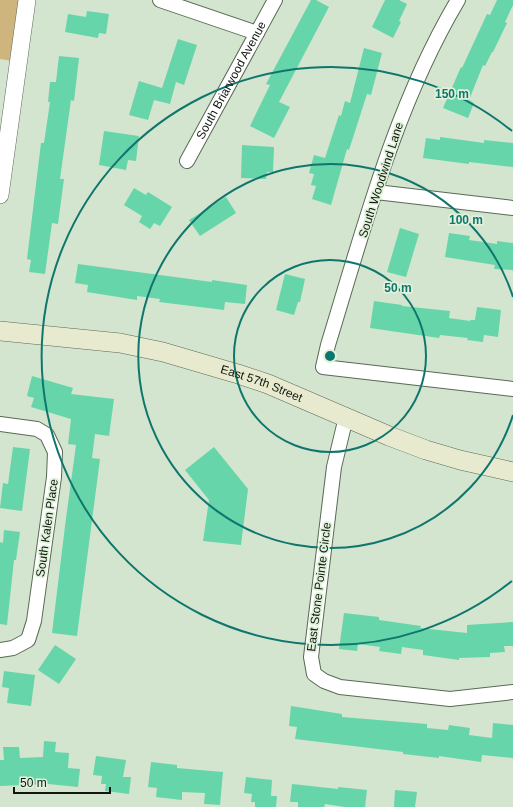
<svg xmlns="http://www.w3.org/2000/svg" width="513" height="807" font-family="Helvetica,sans-serif">
  <rect width="100%" height="100%" fill="#d3e5ce"/>
  <!-- green -->
  <polygon fill="#ceb47d" points="0,0 27,0 19,62 0,59"/>
  <!-- building -->
  <g fill="#66d5aa">
    <polygon points="311,0 316,0 329,7 279,102 290,107 274,138 250,126 270,85 266,84"/>
    <polygon points="385,0 399,0 407,4 399,21 401,22 393,38 372,27"/>
    <polygon points="497,0 513,0 513,5 505,22 507,23 493,52 492,52 485,66 483,65 469,100 474,103 468,118 443,108 461,67 462,68 487,14 490,15"/>
    <polygon points="87,11 109,14 106,34 99,33 98,38 65,32 68,14 86,17"/>
    <polygon points="178,39 197,45 184,85 176,82 170,104 154,100 148,120 129,115 139,81 162,88"/>
    <polygon points="364,48 382,53 371,95 367,94 349,150 347,149 331,205 312,199 316,186 311,185 314,174 309,173 314,155 325,158 339,115 341,116 345,101 350,103"/>
    <polygon points="59,56 79,58 74,101 71,100 60,179 64,179 58,224 52,223 45,274 29,272 31,260 27,259 41,143 44,143 50,102 48,102 50,82 56,82"/>
    <polygon points="104,131 139,136 136,161 128,160 126,170 99,165"/>
    <polygon points="440,137 484,143 484,140 513,143 513,167 469,162 469,164 423,158 426,138 440,140"/>
    <polygon points="242,145 274,147 273,172 267,172 266,179 241,178"/>
    <polygon points="134,188 146,195 148,192 172,207 160,226 154,223 150,229 139,222 142,216 124,205"/>
    <polygon points="226,197 236,213 200,236 189,220"/>
    <polygon points="400,228 419,234 406,277 387,272"/>
    <polygon points="449,233 470,236 469,240 497,244 497,241 513,243 513,270 494,269 495,265 445,257"/>
    <polygon points="78,264 212,282 212,280 247,285 245,304 225,302 224,310 159,302 160,299 137,296 137,300 87,292 88,285 75,283"/>
    <polygon points="285,274 305,279 300,302 298,302 294,315 276,310"/>
    <polygon points="374,301 402,305 402,306 450,311 449,318 470,321 470,320 475,320 477,307 501,310 498,337 484,335 483,342 467,340 468,338 440,335 439,338 370,328"/>
    <polygon points="32,376 73,388 71,394 114,399 109,436 95,434 92,458 100,459 77,636 52,633 65,526 76,445 68,444 71,419 31,407 34,398 27,396"/>
    <polygon points="13,447 30,449 22,511 0,508 3,483 8,484"/>
    <polygon points="214,447 248,489 241,545 203,541 209,500 185,470"/>
    <polygon points="4,530 20,532 16,560 14,560 7,625 0,624 0,542 3,543"/>
    <polygon points="344,613 379,617 379,620 421,626 420,628 467,633 467,625 513,622 513,646 504,646 505,652 490,653 490,657 459,658 459,660 423,655 423,650 402,647 401,654 379,651 380,647 358,644 357,651 339,649"/>
    <polygon points="55,645 76,659 59,684 38,670"/>
    <polygon points="4,671 35,675 31,706 7,703 9,688 2,687"/>
    <polygon points="291,706 342,714 342,717 427,724 427,728 448,730 449,725 470,728 469,735 492,738 493,723 513,725 513,758 482,755 481,762 439,756 439,758 403,754 403,752 295,739 297,727 289,726"/>
    <polygon points="44,741 56,742 55,752 69,753 68,768 80,769 78,787 48,784 0,786 0,760 4,760 3,747 19,747 20,758 43,757"/>
    <polygon points="96,756 126,760 123,777 131,777 129,794 105,791 106,784 101,784 102,776 93,775"/>
    <polygon points="151,762 177,765 177,768 223,772 220,805 204,804 205,793 182,792 182,800 156,797 157,788 148,787"/>
    <polygon points="246,777 272,780 271,796 277,796 276,807 255,807 255,802 251,802 252,794 244,793"/>
    <polygon points="292,784 338,789 338,787 367,790 365,807 345,807 325,804 324,807 298,807 298,802 290,802"/>
    <polygon points="395,790 417,792 415,807 394,807"/>
  </g>
  <g fill="none" stroke-linecap="round" stroke-linejoin="round">
    <!-- minor casing -->
    <g stroke="#596955" stroke-width="16">
      <g id="minor">
        <polyline points="160,0 257,33"/>
        <path d="M 458,0 C 395,106 364,228 328,345 L 323,367 L 513,389"/>
        <path id="s1" d="M 187,161 L 275,0"/>
        <polyline points="376,192 513,208"/>
        <polyline points="346,417 334,467 311,657 314,674 324,681 340,687 450,699 513,692"/>
        <polyline points="0,424 37,429 47,435 55,452 54,477 34,621 28,640 13,648 0,650"/>
      </g>
    </g>
    <!-- tertiary casing -->
    <g stroke="#596955" stroke-width="18">
      <polyline id="tertiary" points="0,195 27,0"/>
    </g>
    <!-- secondary casing -->
    <g stroke="#596955" stroke-width="20">
      <g id="secondary">
        <path id="s2" d="M 0,331 L 120,343 L 163,352 L 238,374 L 268,384 L 389,436 L 426,450 L 460,460 L 513,472"/>
      </g>
    </g>
    <!-- minor -->
    <use href="#minor" stroke="#fff" stroke-width="14"/>
    <!-- tertiary -->
    <use href="#tertiary" stroke="#fff" stroke-width="17"/>
    <!-- secondary -->
    <use href="#secondary" stroke="#e8ead0" stroke-width="19"/>
  </g>
  <!-- distance rings -->
  <g fill="none" stroke="#0f766e" stroke-width="2">
    <circle cx="330" cy="356" r="96"/>
    <path d="M513 415A192 192 0 1 1 513 297"/>
    <path d="M512 581A289 289 0 1 1 512 131"/>
  </g>
  <g text-anchor="middle" stroke-width="3.5" stroke-linejoin="round" paint-order="stroke">
    <!-- street labels -->
    <g font-size="12" fill="#11170f" stroke="#e0f2db">
      <text dy="4" stroke="none"><textPath href="#s1" startOffset="92">South Briarwood Avenue</textPath></text>
      <text transform="translate(381 180) rotate(-72)" y="4">South Woodwind Lane</text>
      <text dy="4" stroke="none"><textPath href="#s2" startOffset="268">East 57th Street</textPath></text>
      <text transform="translate(47 528) rotate(-82)" y="4">South Kalen Place</text>
      <text transform="translate(319 587) rotate(-83)" y="4">East Stone Pointe Circle</text>
    </g>
  </g>
  <circle cx="330" cy="356" r="6" fill="#0f766e" stroke="#e0f2db" stroke-width="2"/>
  <g font-size="12" text-anchor="middle" font-weight="bold" fill="#0f766e" stroke="#e0f2db" stroke-width="3.5" stroke-linejoin="round" paint-order="stroke">
    <text x="452" y="98">150 m</text>
    <text x="466" y="224">100 m</text>
    <text x="398" y="292">50 m</text>
  </g>
  <!-- scale -->
  <path d="M14 787v6h96v-6" fill="none" stroke="#11170f" stroke-width="2"/>
  <text x="20" y="787" font-size="12" fill="#11170f" stroke="#e0f2db" stroke-width="3" paint-order="stroke">50 m</text>
</svg>
